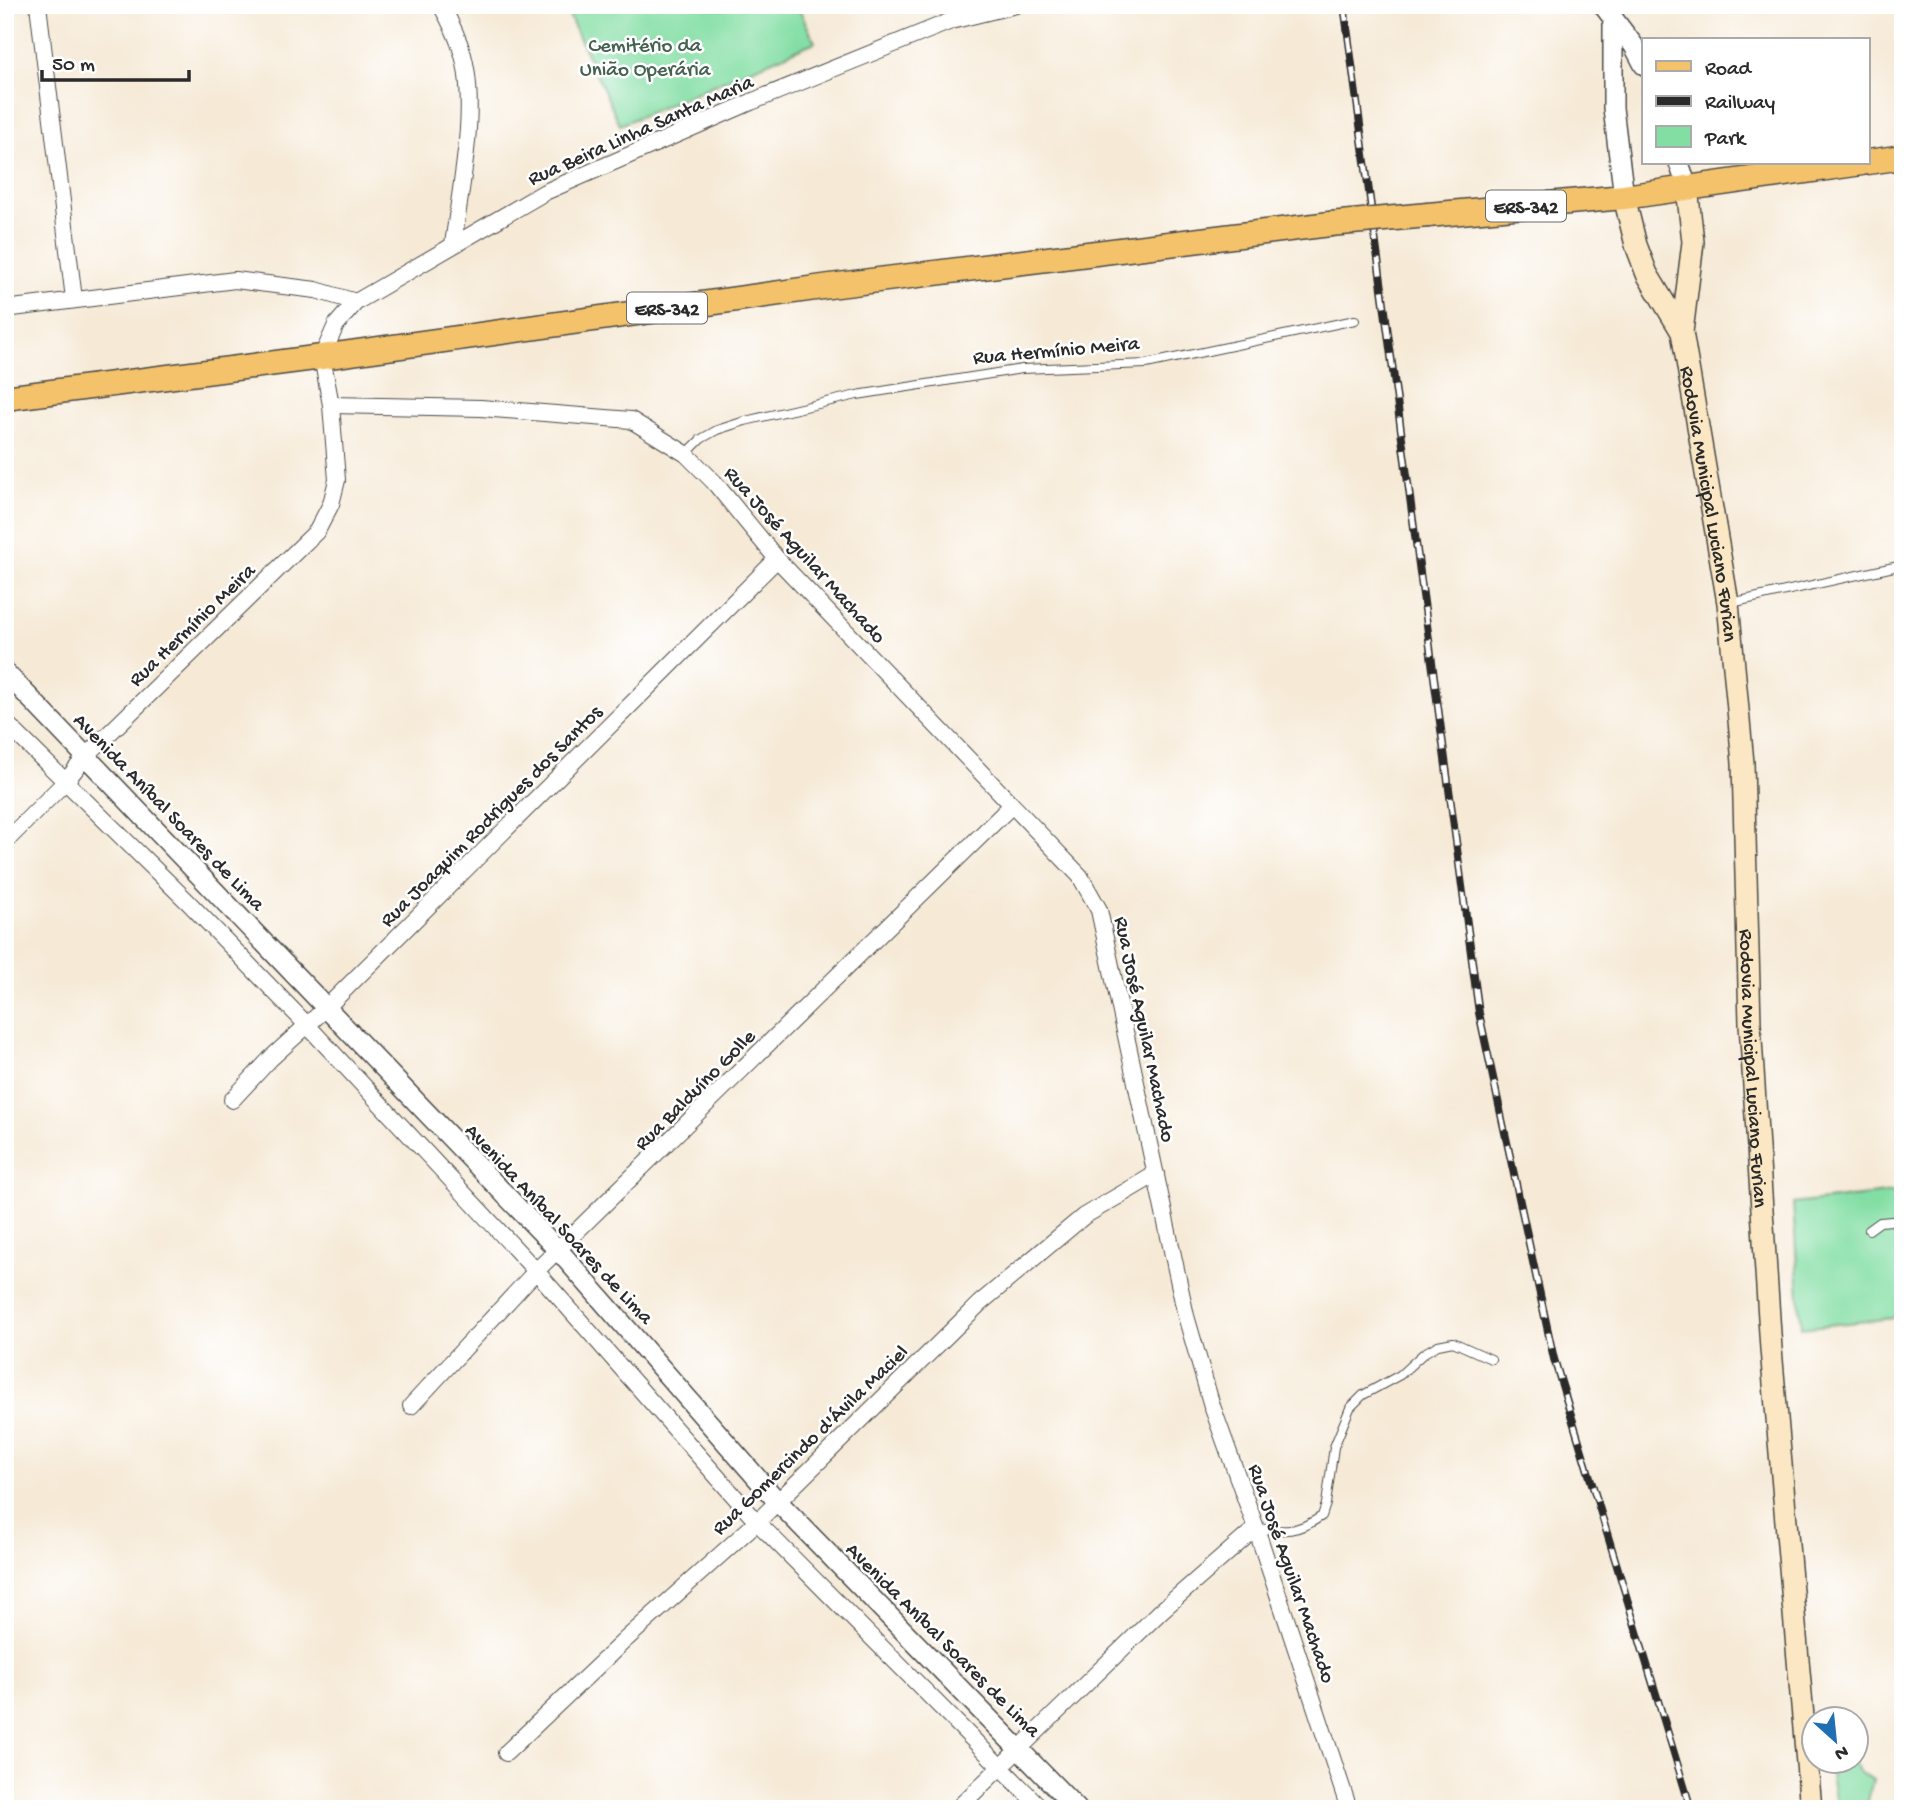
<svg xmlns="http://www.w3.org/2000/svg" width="1908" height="1814" font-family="'Gochi Hand',sans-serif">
  <rect width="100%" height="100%" fill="#fff"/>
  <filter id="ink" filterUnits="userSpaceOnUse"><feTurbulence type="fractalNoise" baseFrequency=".0143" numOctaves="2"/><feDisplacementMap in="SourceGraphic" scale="14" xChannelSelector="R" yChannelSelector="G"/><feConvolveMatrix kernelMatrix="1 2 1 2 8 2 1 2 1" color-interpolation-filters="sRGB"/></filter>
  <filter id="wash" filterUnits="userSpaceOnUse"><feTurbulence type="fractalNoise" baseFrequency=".00686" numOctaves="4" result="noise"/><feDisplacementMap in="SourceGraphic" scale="28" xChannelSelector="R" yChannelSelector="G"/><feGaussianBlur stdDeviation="1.57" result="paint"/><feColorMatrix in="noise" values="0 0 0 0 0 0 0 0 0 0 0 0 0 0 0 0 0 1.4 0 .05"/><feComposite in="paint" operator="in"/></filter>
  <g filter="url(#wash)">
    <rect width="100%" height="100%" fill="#f6ead7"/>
    <!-- green -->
    <g fill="#83dea4" stroke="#578468" stroke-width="2">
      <polygon points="564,5 797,5 815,42 620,125"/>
      <polygon points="1903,1191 1903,1317 1801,1328 1793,1204"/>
      <polygon points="1854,1762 1860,1773 1873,1780 1866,1809 1837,1809 1829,1764"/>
    </g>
  </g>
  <g filter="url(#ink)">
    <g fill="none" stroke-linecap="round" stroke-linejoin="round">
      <!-- service casing -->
      <g stroke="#494845" stroke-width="10">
        <g id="service">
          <polyline points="686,454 701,439 717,430 745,421 857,395 1022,369 1146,364 1355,320"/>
          <polyline points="1731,603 1903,565"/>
          <polyline points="1869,1230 1880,1222 1903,1220"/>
          <path d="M 1256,1528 C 1286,1532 1296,1533 1322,1516 L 1326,1504 L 1334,1447 L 1350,1408 L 1363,1395 L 1400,1375 L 1424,1353 L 1438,1345 L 1453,1342 L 1491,1359"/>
        </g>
      </g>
      <!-- minor casing -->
      <g stroke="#494845" stroke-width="18">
        <g id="minor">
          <polyline points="38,5 74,299"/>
          <path d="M 441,5 C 450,21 458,37 463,55 C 478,109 460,189 453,245"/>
          <polyline points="5,309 235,280 316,290 356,302"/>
          <polyline points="331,405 481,408 631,420 686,454 714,482 777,559 1080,876 1099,910 1186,1316 1212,1406 1256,1528 1349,1809"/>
          <polyline points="5,722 188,902 307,1025 536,1271 757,1522 1042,1809"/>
          <polyline points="5,842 66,781 87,755 317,531 331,504 337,480 331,405 322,357 336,325 356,302 545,192 751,102 951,21 1016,5"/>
          <polyline points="232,1100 270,1059 326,1008 777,559"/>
          <polyline points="411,1406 536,1271 1011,806"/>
          <polyline points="506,1753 625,1640 757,1522 980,1303 1084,1216 1156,1174"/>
          <polyline points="957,1809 1161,1611 1256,1528"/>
        </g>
      </g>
      <!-- tertiary casing -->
      <g stroke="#494845" stroke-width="22">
        <g id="tertiary">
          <polyline points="1603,5 1634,46 1644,65"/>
          <polyline points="1613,21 1613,108 1624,197"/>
          <polyline points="1679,163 1687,187"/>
          <polyline points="5,672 559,1251 777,1501 1077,1809"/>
        </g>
      </g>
      <!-- secondary casing -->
      <g stroke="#494845" stroke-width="24">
        <g id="secondary">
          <path id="s1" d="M 1687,187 L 1693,242 L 1682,332 L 1728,603 L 1743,763 L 1750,1024 L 1771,1349 L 1811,1809"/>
          <polyline points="1624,197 1636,245 1647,274 1682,332"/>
        </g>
      </g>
      <!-- primary casing -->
      <g stroke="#494845" stroke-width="27">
        <g id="primary">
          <polyline points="1868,162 1903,157"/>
          <polyline points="1428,215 1624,197 1862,163"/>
          <polyline points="5,398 322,357 830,286 1330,224"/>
        </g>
      </g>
      <!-- service -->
      <use href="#service" stroke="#fff" stroke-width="8"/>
      <!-- minor -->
      <use href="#minor" stroke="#fff" stroke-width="16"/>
      <!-- tertiary -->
      <use href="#tertiary" stroke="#fff" stroke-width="19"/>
      <!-- secondary -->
      <use href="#secondary" stroke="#fbe7c3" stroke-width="21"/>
      <!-- primary -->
      <use href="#primary" stroke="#f4c26a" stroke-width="24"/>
      <!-- rail casing -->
      <g stroke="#2b2b2b" stroke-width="8">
        <polyline id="rail" points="1344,5 1479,1013 1554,1359 1691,1809"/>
      </g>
      <!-- rail -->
      <use href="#rail" stroke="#fff" stroke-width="5" stroke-dasharray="16" stroke-linecap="butt"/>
      <!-- primary-bridge casing -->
      <g stroke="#494845" stroke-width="27" stroke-linecap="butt">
        <polyline id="primary-bridge" points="1330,224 1428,215"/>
      </g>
      <!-- primary-bridge -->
      <use href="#primary-bridge" stroke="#f4c26a" stroke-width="24"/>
    </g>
  </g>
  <g text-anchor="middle" stroke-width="5" stroke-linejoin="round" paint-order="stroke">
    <!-- shield labels -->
    <g fill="#fff" stroke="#6b6b6b" stroke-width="2">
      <rect x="1486" y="190.5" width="80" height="31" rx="5"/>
      <rect x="627" y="292.5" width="80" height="31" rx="5"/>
    </g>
    <g font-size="19" font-weight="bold" fill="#2b2b2b">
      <text x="1526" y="213">ERS-342</text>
      <text x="667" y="315">ERS-342</text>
    </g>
    <!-- park labels -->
    <g font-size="21" fill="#45614f" stroke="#fff">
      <text x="645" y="51">Cemitério da<tspan x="645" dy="24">União Operária</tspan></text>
    </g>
    <!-- street labels -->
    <g font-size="21" fill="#2b2b2b" stroke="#fff">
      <text transform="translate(640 129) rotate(-24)" y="7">Rua Beira Linha Santa Maria</text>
      <text transform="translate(1056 349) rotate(-5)" y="7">Rua Hermínio Meira</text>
      <text dy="7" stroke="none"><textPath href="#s1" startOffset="320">Rodovia Municipal Luciano Furian</textPath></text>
      <text transform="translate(806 554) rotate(48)" y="7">Rua José Aguilar Machado</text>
      <text transform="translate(191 624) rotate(-44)" y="7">Rua Hermínio Meira</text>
      <text transform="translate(170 811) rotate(46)" y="7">Avenida Aníbal Soares de Lima</text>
      <text transform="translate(490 815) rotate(-45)" y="7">Rua Joaquim Rodrigues dos Santos</text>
      <text transform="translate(1146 1029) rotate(78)" y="7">Rua José Aguilar Machado</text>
      <text dy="7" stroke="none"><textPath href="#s1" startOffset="887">Rodovia Municipal Luciano Furian</textPath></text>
      <text transform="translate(694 1089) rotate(-45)" y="7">Rua Balduíno Golle</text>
      <text transform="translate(560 1223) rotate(47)" y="7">Avenida Aníbal Soares de Lima</text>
      <text transform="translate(809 1439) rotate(-44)" y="7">Rua Gomercindo d'Ávila Maciel</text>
      <text transform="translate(1293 1573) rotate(71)" y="7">Rua José Aguilar Machado</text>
      <text transform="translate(944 1639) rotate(45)" y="7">Avenida Aníbal Soares de Lima</text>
    </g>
  </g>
  <!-- margin -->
  <rect width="1908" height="1814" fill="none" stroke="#fff" stroke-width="28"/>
  <!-- legend -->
  <rect x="1642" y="38" width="228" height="126" fill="#ffffff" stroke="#aaaaaa" stroke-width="2"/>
  <rect x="1656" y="61" width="35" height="10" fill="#f4c26a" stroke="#aaaaaa" stroke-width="2"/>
  <text x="1705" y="74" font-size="21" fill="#2b2b2b">Road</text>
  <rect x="1656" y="96" width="35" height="10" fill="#2b2b2b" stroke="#aaaaaa" stroke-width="2"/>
  <text x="1705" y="108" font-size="21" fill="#2b2b2b">Railway</text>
  <rect x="1656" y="126" width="35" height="21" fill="#83dea4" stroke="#aaaaaa" stroke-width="2"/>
  <text x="1705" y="144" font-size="21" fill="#2b2b2b">Park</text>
  <!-- north arrow -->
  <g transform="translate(1835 1740) rotate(153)"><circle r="33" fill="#ffffff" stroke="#aaaaaa" stroke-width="2"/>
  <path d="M0-5L12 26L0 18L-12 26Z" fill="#1f6fb2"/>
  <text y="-10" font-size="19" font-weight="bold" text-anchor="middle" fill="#2b2b2b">N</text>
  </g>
  <!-- scale -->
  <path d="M42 70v10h147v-10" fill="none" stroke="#2b2b2b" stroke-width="3.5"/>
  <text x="52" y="70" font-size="21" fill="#2b2b2b" stroke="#ffffff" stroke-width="5" paint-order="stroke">50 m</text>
</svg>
